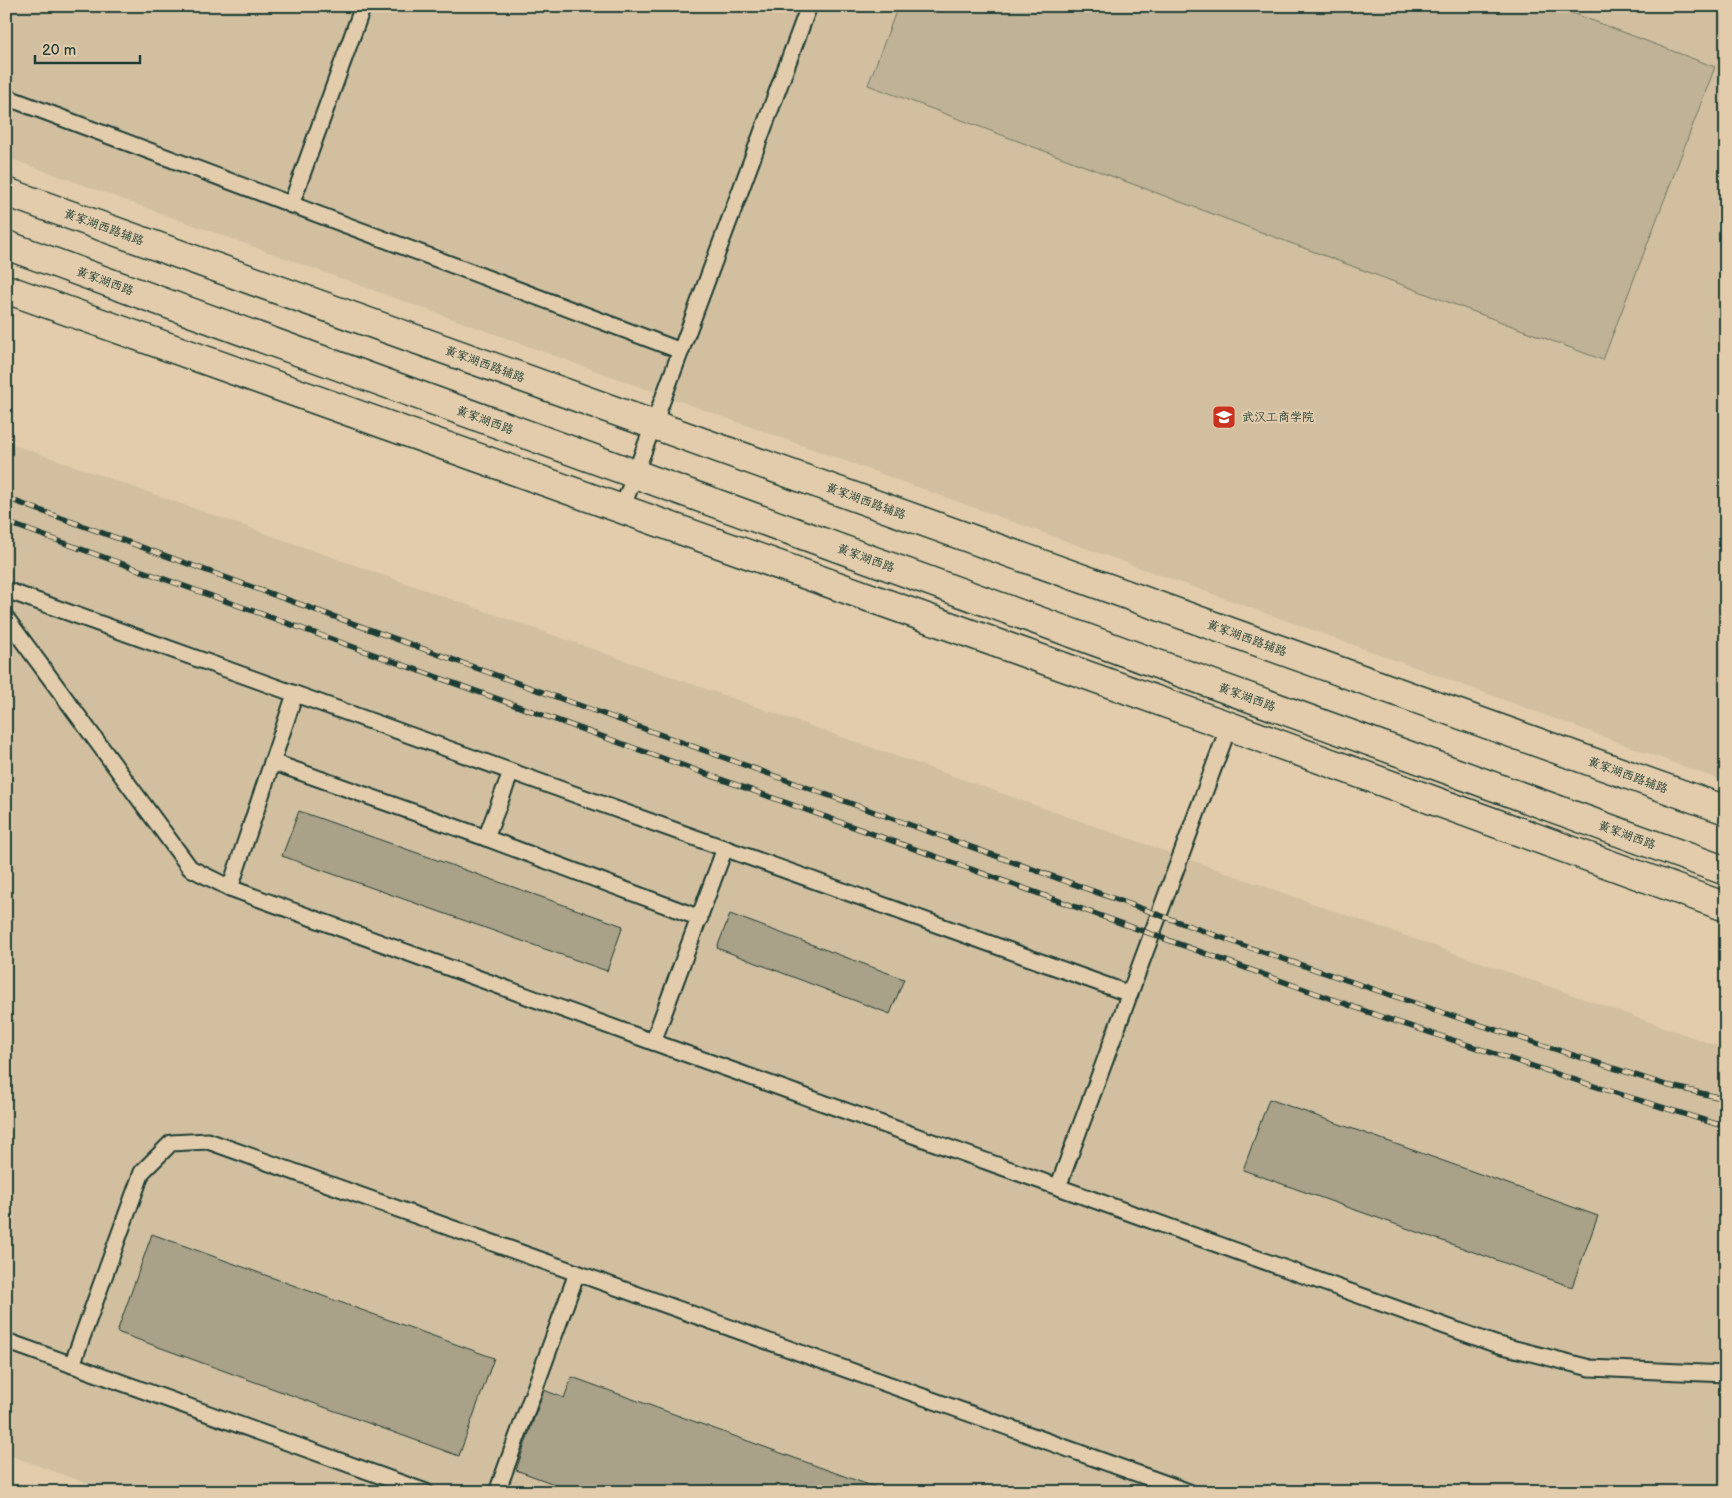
<svg xmlns="http://www.w3.org/2000/svg" width="1732" height="1498" font-family="'Balsamiq Sans','LXGW WenKai TC',sans-serif">
  <rect width="100%" height="100%" fill="#e2ccab"/>
  <filter id="ink" filterUnits="userSpaceOnUse"><feTurbulence type="fractalNoise" baseFrequency=".02" numOctaves="2"/><feDisplacementMap in="SourceGraphic" scale="10" xChannelSelector="R" yChannelSelector="G"/><feConvolveMatrix kernelMatrix="1 2 1 2 8 2 1 2 1" color-interpolation-filters="sRGB"/></filter>
  <g filter="url(#ink)">
    <!-- built -->
    <g fill="#d1bfa0">
      <polygon points="6,6 1726,6 1726,782 1439,676 6,157"/>
      <polygon points="6,442 1726,1049 1726,1492 111,1492 6,1454"/>
    </g>
    <!-- grass -->
    <polygon fill="#bfb296" stroke="#6f7865" points="898,6 1554,6 1715,67 1603,360 868,85"/>
    <!-- building -->
    <g fill="#a9a188" stroke="#1f3d34">
      <polygon points="299,811 623,926 607,971 282,856"/>
      <polygon points="730,914 904,979 890,1014 717,948"/>
      <polygon points="1269,1099 1598,1216 1572,1287 1243,1170"/>
      <polygon points="152,1234 494,1358 459,1456 117,1332"/>
      <polygon points="572,1377 888,1492 576,1492 516,1470 544,1390 564,1398"/>
    </g>
    <g fill="none" stroke-linecap="round" stroke-linejoin="round">
      <!-- lane casing -->
      <g stroke="#1f3d34" stroke-width="19">
        <g id="lane">
          <polyline points="6,97 681,351"/>
          <polyline points="291,205 363,6"/>
          <polyline points="622,509 809,6"/>
          <polyline points="6,590 1130,994"/>
          <polyline points="6,618 190,868 230,888 653,1042 1058,1187 1229,726"/>
          <polyline points="272,762 486,838 700,918"/>
          <polyline points="486,838 511,772"/>
          <polyline points="230,888 295,694"/>
          <polyline points="653,1042 725,848"/>
          <polyline points="1058,1187 1495,1344 1590,1368 1726,1374"/>
          <polyline points="6,1341 426,1492"/>
          <polyline points="72,1365 142,1172 171,1143 208,1141 1189,1492"/>
          <polyline points="497,1492 577,1273"/>
        </g>
      </g>
      <!-- secondary casing -->
      <g stroke="#1f3d34" stroke-width="31">
        <g id="secondary">
          <polyline points="6,192 1726,810"/>
          <polyline points="6,245 1726,871"/>
          <polyline points="6,289 1229,726 1726,907"/>
        </g>
      </g>
      <!-- lane -->
      <use href="#lane" stroke="#e2ccab" stroke-width="15"/>
      <!-- secondary -->
      <use href="#secondary" stroke="#e2ccab" stroke-width="28"/>
      <!-- rail casing -->
      <g stroke="#1f3d34" stroke-width="5.5">
        <g id="rail">
          <polyline points="6,498 1245,946 1462,1019 1666,1085 1726,1099"/>
          <polyline points="6,522 1379,1016 1600,1088 1726,1127"/>
        </g>
      </g>
      <!-- rail -->
      <use href="#rail" stroke="#e2ccab" stroke-width="4" stroke-dasharray="11" stroke-linecap="butt"/>
    </g>
  </g>
  <!-- icons -->
  <defs>
    <g id="university-square" transform="scale(1.25)"><rect x="-9" y="-9" width="18" height="18" rx="4" fill="#c8321e" stroke="#e2ccab"/><path d="M0-5L7-2L0 1L-7-2ZM-4 1L0 2.5L4 1V4Q0 6-4 4Z" fill="#fff"/></g>
  </defs>
  <g fill-rule="evenodd">
    <use href="#university-square" x="1224" y="417"/>
  </g>
  <g text-anchor="middle" stroke-width="4" stroke-linejoin="round" paint-order="stroke">
    <!-- street labels -->
    <g font-size="12" fill="#1f3d34" stroke="#e2ccab">
      <text transform="translate(104 227) rotate(20)" y="4">黄家湖西路辅路</text>
      <text transform="translate(105 281) rotate(20)" y="4">黄家湖西路</text>
      <text transform="translate(485 364) rotate(20)" y="4">黄家湖西路辅路</text>
      <text transform="translate(485 420) rotate(20)" y="4">黄家湖西路</text>
      <text transform="translate(866 501) rotate(20)" y="4">黄家湖西路辅路</text>
      <text transform="translate(866 558) rotate(20)" y="4">黄家湖西路</text>
      <text transform="translate(1247 638) rotate(20)" y="4">黄家湖西路辅路</text>
      <text transform="translate(1247 697) rotate(20)" y="4">黄家湖西路</text>
      <text transform="translate(1628 775) rotate(20)" y="4">黄家湖西路辅路</text>
      <text transform="translate(1627 835) rotate(20)" y="4">黄家湖西路</text>
    </g>
    <!-- poi labels -->
    <g font-size="12" fill="#1f3d34" stroke="#e2ccab" text-anchor="start">
      <text x="1242" y="421">武汉工商学院</text>
    </g>
  </g>
  <!-- margin -->
  <rect width="1732" height="1498" fill="none" stroke="#e2ccab" stroke-width="25"/>
  <rect x="12" y="12" width="1707" height="1473" fill="none" stroke="#1f3d34" stroke-width="2" filter="url(#ink)"/>
  <!-- scale -->
  <path d="M35 55v8h105v-8" fill="none" stroke="#1f3d34" stroke-width="2.5"/>
  <text x="42" y="55" font-size="15" fill="#1f3d34" stroke="#e2ccab" stroke-width="4" paint-order="stroke">20 m</text>
</svg>
